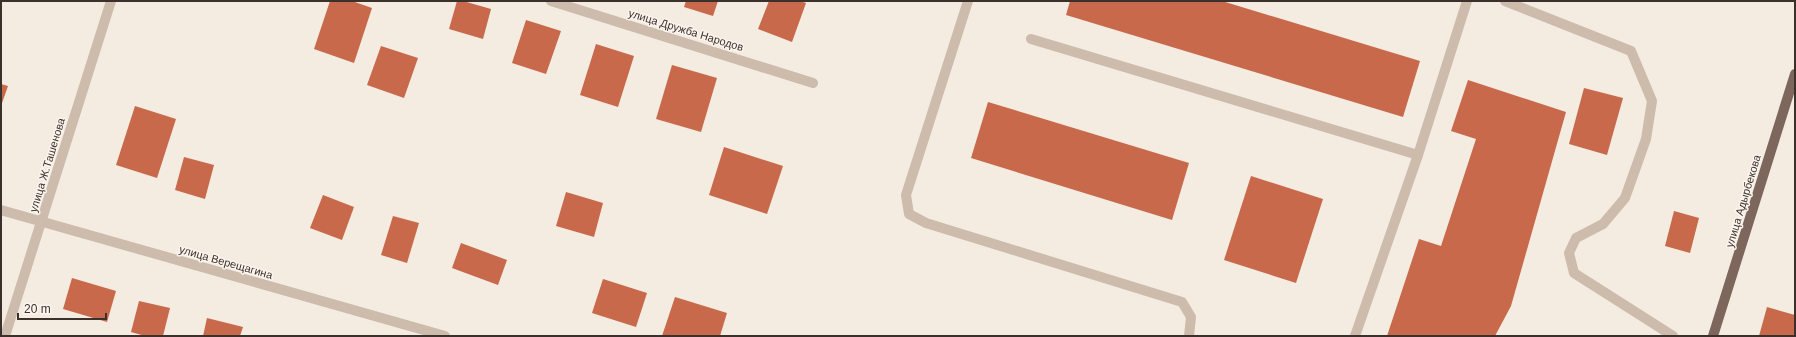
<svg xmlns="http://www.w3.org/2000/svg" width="1796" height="337" font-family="Helvetica,sans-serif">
  <rect width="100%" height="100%" fill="#f4ebe1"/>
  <!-- building -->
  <g fill="#c8694b">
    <polygon points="330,1 352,1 372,8 354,63 314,49"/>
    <polygon points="457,1 463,1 491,9 483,39 449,29"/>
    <polygon points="686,1 718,1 713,16 684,7"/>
    <polygon points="769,1 800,1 806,3 792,42 758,29"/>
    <polygon points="1070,1 1222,1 1420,61 1403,117 1066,15"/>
    <polygon points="526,20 561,31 546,74 512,63"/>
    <polygon points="596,44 634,56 618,107 580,95"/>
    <polygon points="381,46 418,58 404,98 367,85"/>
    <polygon points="672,65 717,78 701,132 656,119"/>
    <polygon points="1468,80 1566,112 1511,306 1495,336 1387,336 1419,239 1441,246 1476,139 1451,131"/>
    <polygon points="1,84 8,86 1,106"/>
    <polygon points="1584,88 1623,98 1607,155 1569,144"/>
    <polygon points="988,102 1189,163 1172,220 971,158"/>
    <polygon points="135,106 176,119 157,178 116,165"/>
    <polygon points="724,147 783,166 767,214 709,195"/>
    <polygon points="184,157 214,165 205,199 175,190"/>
    <polygon points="1251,176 1323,199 1296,283 1224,260"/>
    <polygon points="566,192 603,203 594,237 556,226"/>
    <polygon points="323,195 354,207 342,240 310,228"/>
    <polygon points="1674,211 1699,218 1690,253 1665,246"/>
    <polygon points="393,216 419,223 407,263 381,255"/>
    <polygon points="461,243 507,260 498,285 452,268"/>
    <polygon points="72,278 116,291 107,322 63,309"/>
    <polygon points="603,279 647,293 636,327 592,313"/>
    <polygon points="675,297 727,313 720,336 662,336"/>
    <polygon points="139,301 170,308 163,336 145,336 131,332"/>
    <polygon points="1767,307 1795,315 1795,336 1759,336"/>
    <polygon points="207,318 243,327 240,336 203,336"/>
  </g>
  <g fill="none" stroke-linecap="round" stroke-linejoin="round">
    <!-- minor -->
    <g stroke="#cdbbac" stroke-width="10">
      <polyline points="551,1 813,83"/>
      <polyline points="968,1 906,195 909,214 926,223 1182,302 1191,317 1189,336"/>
      <polyline points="1505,1 1631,51 1652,101 1646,139 1625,198 1603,224 1576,238 1569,253 1574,273 1673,336"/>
      <polyline points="1031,39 1418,155 1467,1"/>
      <polyline points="1,210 445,336"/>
      <polyline points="5,336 111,1"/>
      <polyline points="1355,336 1418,155"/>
    </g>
    <!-- major -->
    <polyline stroke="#7d675c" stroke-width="10" points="1713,336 1795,74"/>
  </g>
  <g text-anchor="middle" stroke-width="3" stroke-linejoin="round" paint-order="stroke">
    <!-- street labels -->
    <g font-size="11" fill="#3b302b" stroke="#fbf5ee">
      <text transform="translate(686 30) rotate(17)" y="4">улица Дружба Народов</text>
      <text transform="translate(47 165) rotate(-73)" y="4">улица Ж.Ташенова</text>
      <text transform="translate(1743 201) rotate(-73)" y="4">улица Адырбекова</text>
      <text transform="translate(226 262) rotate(16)" y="4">улица Верещагина</text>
    </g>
  </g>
  <!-- border -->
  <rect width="1796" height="337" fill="none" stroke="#3b302b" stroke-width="4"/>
  <!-- scale -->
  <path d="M18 313v6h88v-6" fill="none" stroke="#3b302b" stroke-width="2"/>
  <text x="24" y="313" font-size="12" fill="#3b302b" stroke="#fbf5ee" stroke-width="3" paint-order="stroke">20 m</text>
</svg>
